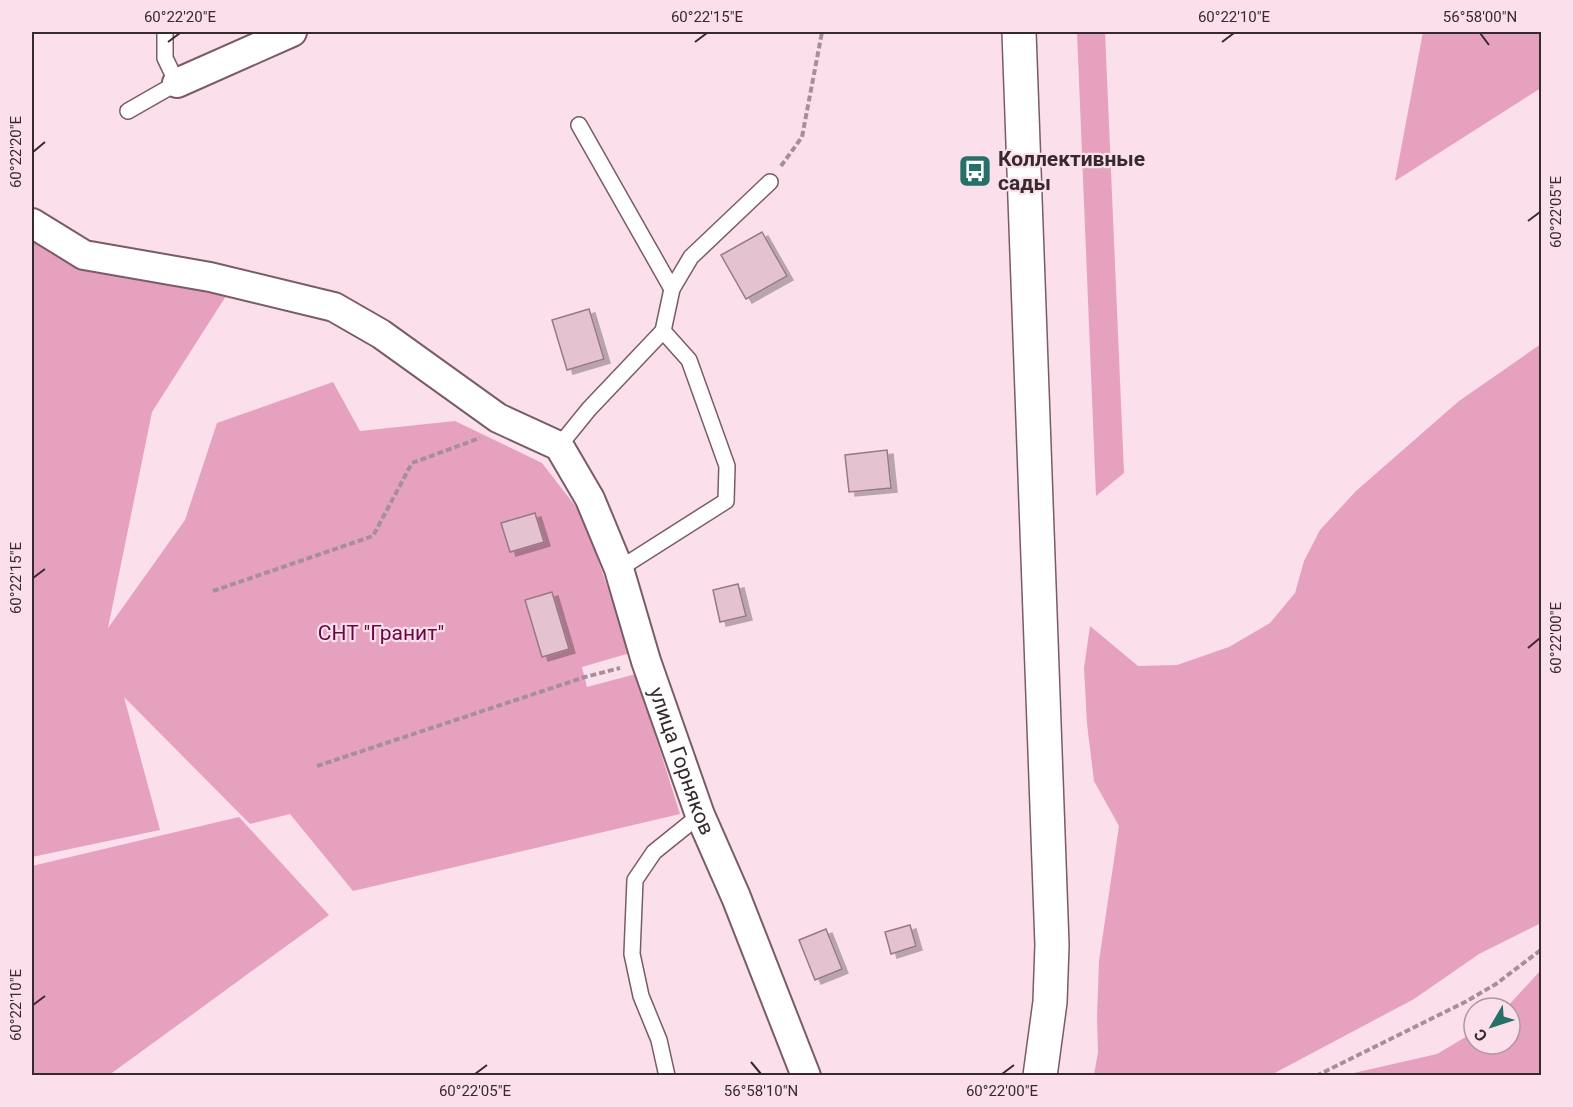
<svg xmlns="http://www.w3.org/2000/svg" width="1573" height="1107" font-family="Roboto,sans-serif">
  <defs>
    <filter id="shadow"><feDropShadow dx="6" dy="4" stdDeviation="0" flood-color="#0004"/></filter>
  </defs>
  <rect width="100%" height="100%" fill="#fbdfeb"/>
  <!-- green -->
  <g fill="#e6a1bf">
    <polygon points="1077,32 1105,32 1124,473 1096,496"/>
    <polygon points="1423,32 1541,32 1541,88 1395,181"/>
    <polygon points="32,240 60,246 226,296 152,412 108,628 185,520 217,423 333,382 360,431 455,421 542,463 583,516 630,653 582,667 587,687 636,674 680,814 353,891 290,814 250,824 124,697 160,830 32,857"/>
    <polygon points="1541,344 1541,923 1479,954 1414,999 1271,1075 1094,1075 1098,1052 1097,1017 1099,961 1119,826 1094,781 1087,724 1084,668 1090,626 1138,666 1177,665 1229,647 1270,623 1295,593 1304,561 1320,530 1356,491 1459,401"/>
    <polygon points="239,817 329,915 109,1075 32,1075 32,866"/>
    <polygon points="1541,970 1541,1075 1345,1075 1437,1054 1474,1032 1474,1044 1510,1044 1510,1008 1506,1008"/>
  </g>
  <!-- building -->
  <g fill="#e4c2cf" stroke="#987986" stroke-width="1.5" filter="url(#shadow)">
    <polygon points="762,232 787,276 746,299 721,255"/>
    <polygon points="589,309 604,359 567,370 552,320"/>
    <polygon points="887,450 891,488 849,492 845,455"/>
    <polygon points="535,513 544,542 510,552 501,523"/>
    <polygon points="738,584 746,616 720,622 713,590"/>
    <polygon points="552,592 569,649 542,657 525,600"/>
    <polygon points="910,925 916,946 891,954 885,932"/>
    <polygon points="826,929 842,969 815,980 799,940"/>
  </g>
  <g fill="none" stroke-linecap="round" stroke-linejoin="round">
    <!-- lane casing -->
    <g stroke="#795c68" stroke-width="18">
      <g id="lane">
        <polyline points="128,111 177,83 165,58 165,32"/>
        <polyline points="579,125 672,289"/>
        <polyline points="559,446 589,409 663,331 672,289 691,257 770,182"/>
        <polyline points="619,569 726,501 727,466 689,360 663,331"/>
        <polyline points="667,1076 659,1040 641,996 632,954 635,880 654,852 700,815"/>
      </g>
    </g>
    <!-- street casing -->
    <g stroke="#795c68" stroke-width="32">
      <g id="street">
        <polyline points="177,83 292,32"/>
        <path id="s1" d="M 32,223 L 84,255 L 210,277 L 334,307 L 381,334 L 498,418 L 559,446 L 590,499 L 619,569 L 646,661 L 700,815 L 736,897 L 806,1076"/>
      </g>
    </g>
    <!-- secondary casing -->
    <g stroke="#795c68" stroke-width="36">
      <polyline id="secondary" points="1019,32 1052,945 1050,1002 1040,1076"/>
    </g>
    <!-- path -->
    <g stroke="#a59099" stroke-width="4" stroke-dasharray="6 3" stroke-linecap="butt">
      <polyline points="781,166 802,137 822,32"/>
      <polyline points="213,591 373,536 412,463 480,438"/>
      <polyline points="317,766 585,677 620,668"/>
      <polyline points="1316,1076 1465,1002 1496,984 1542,949"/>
    </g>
    <!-- lane -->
    <use href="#lane" stroke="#fff" stroke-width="15"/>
    <!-- street -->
    <use href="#street" stroke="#fff" stroke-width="28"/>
    <!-- secondary -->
    <use href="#secondary" stroke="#fff" stroke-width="33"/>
  </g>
  <!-- ticks -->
  <path fill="none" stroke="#372a2f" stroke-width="2" d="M 1480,33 L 1489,45M 168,42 L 180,33M 695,42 L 707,33M 1222,42 L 1234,33M 33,152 L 45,142M 1528,221 L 1540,212M 33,578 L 45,569M 1528,648 L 1540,638M 33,1005 L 45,996M 751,1062 L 761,1074M 475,1074 L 487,1065M 1002,1074 L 1014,1065"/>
  <!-- icons -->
  <defs>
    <g id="bus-square" transform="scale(1.725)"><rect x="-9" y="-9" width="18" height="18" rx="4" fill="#277068" stroke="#fbdfeb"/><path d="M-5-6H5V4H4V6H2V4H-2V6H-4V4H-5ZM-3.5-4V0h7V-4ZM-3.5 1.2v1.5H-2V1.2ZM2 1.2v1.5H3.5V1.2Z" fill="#fff"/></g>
  </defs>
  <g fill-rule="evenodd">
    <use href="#bus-square" x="975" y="171"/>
  </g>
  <g text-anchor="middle" stroke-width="4.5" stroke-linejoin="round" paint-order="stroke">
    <!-- poi labels -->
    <g font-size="21" font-weight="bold" fill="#372a2f" stroke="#fbdfeb" text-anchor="start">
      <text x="998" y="166">Коллективные<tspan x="998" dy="24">сады</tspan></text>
    </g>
    <!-- park labels -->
    <g font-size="21" fill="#6b0543" stroke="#fbdfeb">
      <text x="381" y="640">СНТ "Гранит"</text>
    </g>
    <!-- street labels -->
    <g font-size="21" fill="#372a2f" stroke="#fbdfeb">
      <text dy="7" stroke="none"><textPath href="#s1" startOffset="921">улица Горняков</textPath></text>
    </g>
  </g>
  <!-- border -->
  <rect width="1573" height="1107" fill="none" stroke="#fbdfeb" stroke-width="66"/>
  <!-- north arrow -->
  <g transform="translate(1492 1026) rotate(231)"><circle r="28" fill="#fbdfeb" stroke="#ad97a0" stroke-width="1.5"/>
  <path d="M0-4.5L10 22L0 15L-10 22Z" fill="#277068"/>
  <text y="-9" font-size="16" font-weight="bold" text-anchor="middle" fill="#372a2f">С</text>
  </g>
  <rect x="33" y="33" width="1507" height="1041" fill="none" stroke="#372a2f" stroke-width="2"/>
  <g font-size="15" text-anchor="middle" fill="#372a2f">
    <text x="180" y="22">60°22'20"E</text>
    <text x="707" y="22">60°22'15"E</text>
    <text x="1234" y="22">60°22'10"E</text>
    <text x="1480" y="22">56°58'00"N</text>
    <text transform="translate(16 152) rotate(-90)" y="5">60°22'20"E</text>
    <text transform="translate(1556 212) rotate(-90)" y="5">60°22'05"E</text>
    <text transform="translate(16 578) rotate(-90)" y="5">60°22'15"E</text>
    <text transform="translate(1556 638) rotate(-90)" y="5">60°22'00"E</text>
    <text transform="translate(16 1005) rotate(-90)" y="5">60°22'10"E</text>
    <text x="475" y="1096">60°22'05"E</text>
    <text x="761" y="1096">56°58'10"N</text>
    <text x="1002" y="1096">60°22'00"E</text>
  </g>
</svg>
